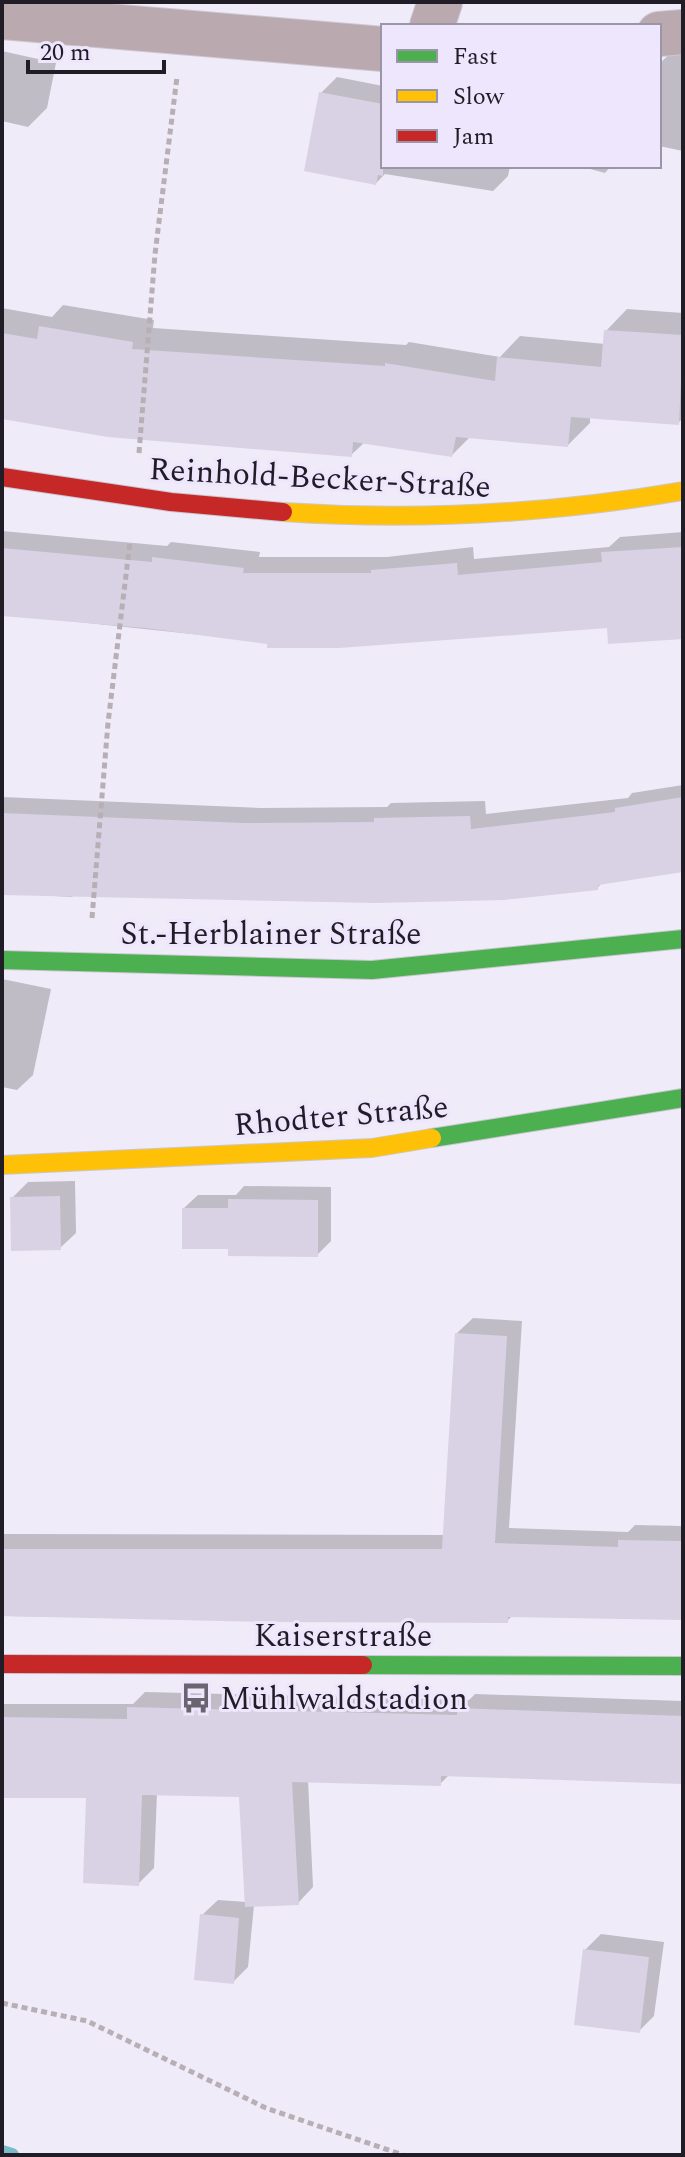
<svg xmlns="http://www.w3.org/2000/svg" width="685" height="2157" font-family="Spectral,serif">
  <rect width="100%" height="100%" fill="#efebf8"/>
  <!-- shadow -->
  <g fill="#0003">
    <polygon points="674,50 683,51 683,151 659,146 659,64"/>
    <polygon points="2,51 56,63 47,108 28,127 2,121"/>
    <polygon points="337,77 383,86 383,166 510,166 508,176 493,191 385,174 376,183 321,93"/>
    <polygon points="579,166 611,166 605,173"/>
    <polygon points="63,305 154,320 153,328 406,345 409,342 500,357 520,336 605,344 606,331 627,309 683,313 683,418 678,423 590,417 590,423 568,445 471,436 452,455 365,442 351,455 2,407 2,308 52,317"/>
    <polygon points="2,531 167,546 171,542 260,552 259,557 387,557 473,547 474,559 609,547 620,537 683,532 683,637 609,626 269,642 2,614"/>
    <polygon points="683,785 683,870 603,882 597,888 75,894 72,897 2,893 2,797 260,808 387,807 391,803 485,801 486,814 628,798 632,793"/>
    <polygon points="2,979 51,989 33,1075 17,1090 2,1087"/>
    <polygon points="75,1181 76,1233 60,1248 12,1198 28,1182"/>
    <polygon points="244,1186 331,1187 331,1241 317,1255 184,1208 198,1195 236,1195"/>
    <polygon points="473,1318 522,1321 509,1528 628,1532 635,1525 683,1526 683,1619 513,1615 507,1621 2,1616 2,1534 445,1535 457,1333"/>
    <polygon points="145,1692 469,1700 475,1694 683,1701 683,1782 450,1774 440,1784 308,1780 313,1887 298,1903 254,1905 248,1967 233,1982 202,1915 218,1900 247,1902 241,1795 157,1793 154,1868 138,1884 88,1796 2,1796 2,1704 133,1704"/>
    <polygon points="601,1934 664,1942 654,2016 639,2031 585,1950"/>
  </g>
  <g fill="none" stroke-linecap="round" stroke-linejoin="round">
    <!-- stream -->
    <polyline stroke="#7dbbc9" stroke-width="14" points="2,2152 12,2155"/>
  </g>
  <!-- building -->
  <g fill="#d8d2e4">
    <polygon points="319,92 383,104 383,176 378,175 376,185 304,171"/>
    <polygon points="39,326 133,342 132,349 385,366 385,363 495,381 497,357 601,367 604,330 683,335 679,425 571,417 568,447 456,437 452,457 353,442 352,457 108,437 2,419 2,333 37,339"/>
    <polygon points="683,547 683,639 608,644 607,628 339,648 267,648 267,644 145,628 2,616 2,548 152,562 152,557 244,568 243,573 371,573 371,570 457,563 458,575 602,562 601,552"/>
    <polygon points="683,797 683,872 598,885 598,890 504,900 376,903 2,895 2,813 244,823 374,822 374,818 470,816 471,829 615,812 615,808"/>
    <polygon points="60,1196 61,1250 11,1251 10,1197"/>
    <polygon points="228,1199 318,1200 318,1257 228,1256 228,1249 182,1249 182,1208 228,1208"/>
    <polygon points="455,1333 507,1336 495,1543 618,1547 618,1540 683,1541 683,1620 508,1617 508,1623 271,1622 2,1616 2,1549 442,1549"/>
    <polygon points="127,1707 457,1715 457,1708 683,1716 683,1784 441,1776 441,1786 292,1782 299,1905 245,1907 239,1797 142,1795 139,1886 83,1883 86,1798 2,1798 2,1717 127,1719"/>
    <polygon points="200,1914 239,1918 234,1984 194,1980"/>
    <polygon points="583,1949 649,1957 640,2033 574,2025"/>
  </g>
  <g fill="none" stroke-linecap="round" stroke-linejoin="round">
    <!-- street casing -->
    <g stroke="#cbc7d2" stroke-width="46">
      <g id="street">
        <polyline points="2,17 383,49"/>
        <polyline points="432,26 440,2"/>
        <polyline points="659,34 683,32"/>
      </g>
    </g>
    <!-- fast casing -->
    <g stroke="#cbc7d2" stroke-width="20">
      <g id="fast">
        <polyline points="2,960 372,970 683,939"/>
        <polyline points="432,1138 683,1098"/>
        <polyline points="363,1665 683,1666"/>
      </g>
    </g>
    <!-- slow casing -->
    <g stroke="#cbc7d2" stroke-width="20">
      <g id="slow">
        <path d="M 283,512 C 418,521 549,514 683,491"/>
        <polyline points="2,1165 372,1148 432,1138"/>
      </g>
    </g>
    <!-- jam casing -->
    <g stroke="#cbc7d2" stroke-width="20">
      <g id="jam">
        <polyline points="2,477 171,502 283,512"/>
        <polyline points="2,1664 363,1665"/>
      </g>
    </g>
    <!-- path -->
    <g stroke="#b8afb5" stroke-width="5" stroke-dasharray="6 4" stroke-linecap="butt">
      <polyline points="139,453 155,254 177,77"/>
      <polyline points="92,918 108,723 130,542"/>
      <polyline points="2,2003 87,2021 266,2108 403,2155"/>
    </g>
    <!-- street -->
    <use href="#street" stroke="#baaaaf" stroke-width="44"/>
    <!-- fast -->
    <use href="#fast" stroke="#4caf50" stroke-width="18"/>
    <!-- slow -->
    <use href="#slow" stroke="#ffc107" stroke-width="18"/>
    <!-- jam -->
    <use href="#jam" stroke="#c62828" stroke-width="18"/>
  </g>
  <!-- icons -->
  <defs>
    <g id="bus-bare" transform="scale(2.4)"><path d="M-5-6H5V4H4V6H2V4H-2V6H-4V4H-5ZM-3.5-4V0h7V-4ZM-3.5 1.2v1.5H-2V1.2ZM2 1.2v1.5H3.5V1.2Z" fill="#686570" stroke="#ede6fd" stroke-width="2.5" paint-order="stroke"/></g>
  </defs>
  <g fill-rule="evenodd">
    <use href="#bus-bare" x="196" y="1698"/>
  </g>
  <g text-anchor="middle" stroke-width="6" stroke-linejoin="round" paint-order="stroke">
    <!-- street labels -->
    <g font-size="32" fill="#201d27" stroke="#ede6fd">
      <text transform="translate(320 477) rotate(3)" y="11">Reinhold-Becker-Straße</text>
      <text x="271" y="944">St.-Herblainer Straße</text>
      <text transform="translate(341 1115) rotate(-5)" y="11">Rhodter Straße</text>
      <text x="343" y="1646">Kaiserstraße</text>
    </g>
    <!-- poi labels -->
    <g font-size="32" fill="#201d27" stroke="#ede6fd" text-anchor="start">
      <text x="220" y="1709">Mühlwaldstadion</text>
    </g>
  </g>
  <!-- border -->
  <rect width="685" height="2157" fill="none" stroke="#201d27" stroke-width="8"/>
  <!-- legend -->
  <rect x="381" y="24" width="280" height="144" fill="#ede6fd" stroke="#9b96a7" stroke-width="2"/>
  <rect x="397" y="50" width="40" height="12" fill="#4caf50" stroke="#9b96a7" stroke-width="2"/>
  <text x="453" y="64" font-size="24" fill="#201d27">Fast</text>
  <rect x="397" y="90" width="40" height="12" fill="#ffc107" stroke="#9b96a7" stroke-width="2"/>
  <text x="453" y="104" font-size="24" fill="#201d27">Slow</text>
  <rect x="397" y="130" width="40" height="12" fill="#c62828" stroke="#9b96a7" stroke-width="2"/>
  <text x="453" y="144" font-size="24" fill="#201d27">Jam</text>
  <!-- scale -->
  <path d="M28 60v12h136v-12" fill="none" stroke="#201d27" stroke-width="4"/>
  <text x="40" y="60" font-size="24" fill="#201d27" stroke="#ede6fd" stroke-width="6" paint-order="stroke">20 m</text>
</svg>
